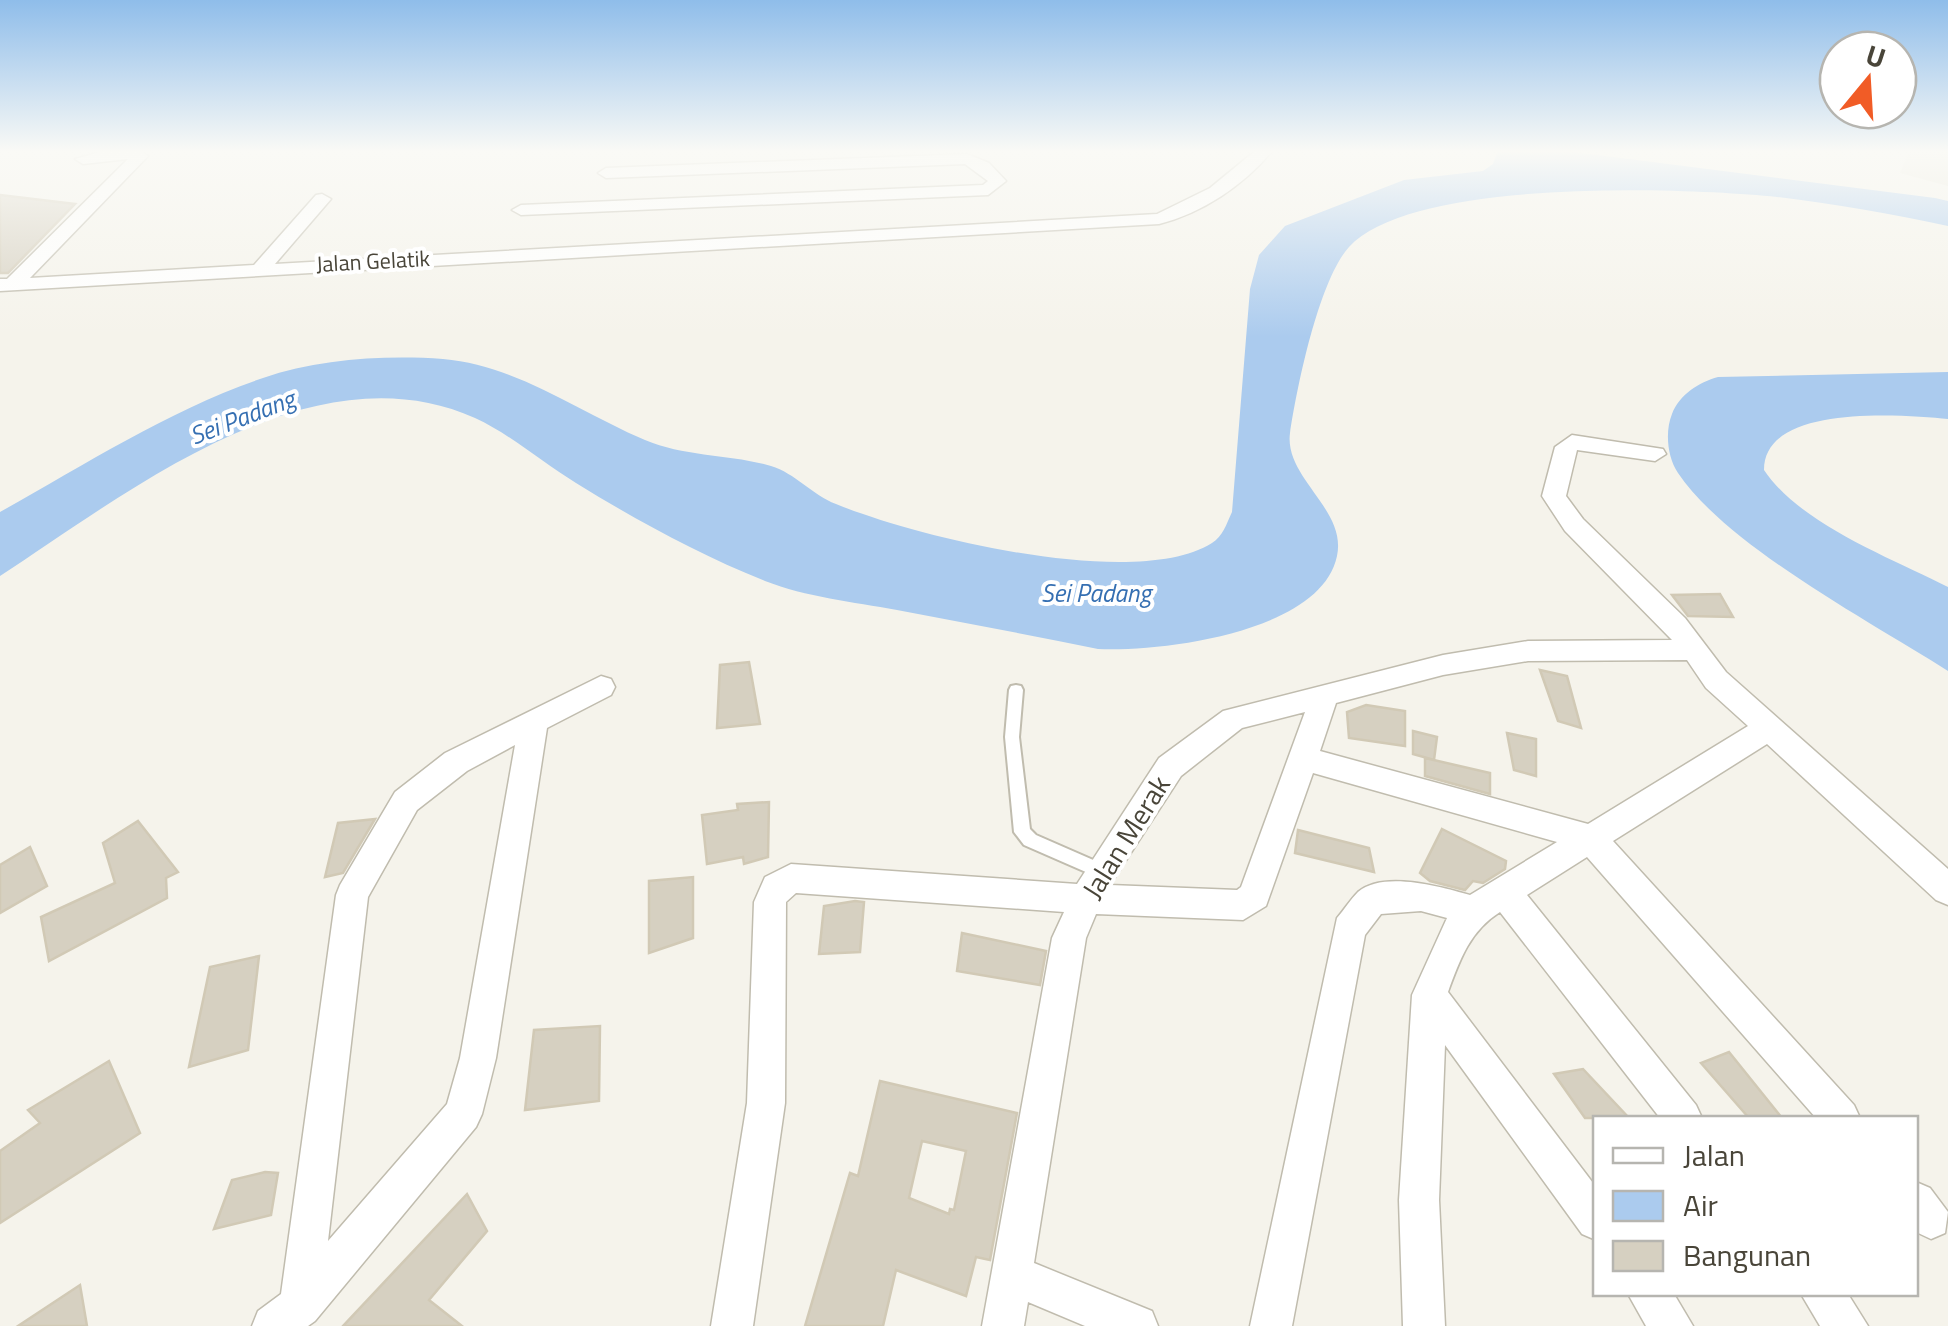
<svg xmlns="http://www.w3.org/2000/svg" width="1948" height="1326" font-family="'Titillium Web',sans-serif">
  <rect width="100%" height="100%" fill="#f5f3eb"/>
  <!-- residential -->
  <polygon fill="#e9e6da" points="1909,151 1948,151 1948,186 1900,173"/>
  <!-- water -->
  <g fill="#abcbee">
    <path d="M 1498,151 L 1566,151 L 1935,198 L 1948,201 L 1948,226 C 1891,214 1834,204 1777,197 C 1685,188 1413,177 1349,247 C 1319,280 1297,386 1290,433 C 1284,478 1347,509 1337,556 C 1321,633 1160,652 1098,649 C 1031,635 964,623 897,610 C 853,602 806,597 765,581 C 700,555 636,520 576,483 C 543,463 510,434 475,418 C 312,345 129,492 0,576 L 0,512 C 84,465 171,409 263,378 C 318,359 385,355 443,359 C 516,365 579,412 645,440 C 685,457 730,454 771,466 C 795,473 812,495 836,504 C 916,537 1136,591 1212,543 C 1223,536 1226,525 1232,512 L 1250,289 L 1259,255 L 1285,226 L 1404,180 L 1483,171 L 1493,164 Z"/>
    <path d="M 1948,372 L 1948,419 C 1903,415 1764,403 1764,470 C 1800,524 1891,558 1948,587 L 1948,671 C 1871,622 1727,546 1678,473 C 1667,457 1665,431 1672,414 C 1679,395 1699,382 1718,377 Z"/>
  </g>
  <!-- building -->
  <g fill="#d6d0c1" stroke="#d1c9b5" stroke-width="2.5" fill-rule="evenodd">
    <polygon points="0,195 75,204 8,273 0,273"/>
    <polygon points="1720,594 1733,617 1688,616 1672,595"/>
    <polygon points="749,662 760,724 717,728 720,665"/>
    <polygon points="1540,670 1567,676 1581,728 1558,721"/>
    <polygon points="1366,705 1405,711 1405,746 1349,738 1347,712"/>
    <polygon points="1413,731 1437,737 1434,760 1413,754"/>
    <polygon points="1507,733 1536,739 1536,776 1514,770"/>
    <polygon points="1425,758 1490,773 1490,794 1425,776"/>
    <polygon points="769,802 768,857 744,864 743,857 707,864 702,815 738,810 737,804"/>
    <polygon points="375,819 343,873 325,877 338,823"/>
    <polygon points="138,821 178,872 166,878 167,898 49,961 41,917 115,883 103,843"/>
    <polygon points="1442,829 1506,861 1505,869 1483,883 1473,881 1465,890 1430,881 1420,873"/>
    <polygon points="1298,830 1369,848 1374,872 1295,853"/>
    <polygon points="30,847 47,886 0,913 0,865"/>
    <polygon points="693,877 693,938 649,953 649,881"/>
    <polygon points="855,901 864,902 860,952 819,954 824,906"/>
    <polygon points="962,933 1046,951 1040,985 957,971"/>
    <polygon points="259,956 248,1050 189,1067 210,967"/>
    <polygon points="600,1026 599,1101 525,1110 534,1030"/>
    <polygon points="1729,1052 1782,1118 1749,1118 1701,1063"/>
    <polygon points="109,1061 140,1133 0,1223 0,1151 40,1123 28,1110"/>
    <polygon points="1583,1069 1629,1118 1585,1118 1554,1074"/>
    <path d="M 880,1081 L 1017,1113 L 990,1260 L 976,1257 L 966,1296 L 896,1270 L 883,1326 L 805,1326 L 850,1173 L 858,1176 ZM 922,1141 L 966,1151 L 954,1210 L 950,1209 L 949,1214 L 909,1198 Z"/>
    <polygon points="265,1172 278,1173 271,1215 214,1229 232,1180"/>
    <polygon points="467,1194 487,1231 429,1300 462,1326 343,1326"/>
    <polygon points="80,1285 87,1326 18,1326"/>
  </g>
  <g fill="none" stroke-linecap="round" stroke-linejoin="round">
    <!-- service casing -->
    <g stroke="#c0bcae" stroke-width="4">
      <polygon id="service" points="1016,685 1021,686 1023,690 1019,737 1030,829 1036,835 1107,866 1109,871 1107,876 1101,878 1095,876 1024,845 1014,832 1005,737 1009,690 1011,686"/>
    </g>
    <!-- minor casing -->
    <g stroke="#c0bcae" stroke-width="3">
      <g id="minor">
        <path d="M 104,151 L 140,151 L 148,156 L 30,278 L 254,265 L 316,195 L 322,194 L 331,199 L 275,264 L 1157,214 L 1210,188 L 1255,151 L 1272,151 C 1243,186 1202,213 1159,224 L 0,291 L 0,279 L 7,279 L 128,159 L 83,164 L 75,159 Z"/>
        <polygon points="967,154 989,163 1006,181 988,195 521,215 512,210 521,205 983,185 988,181 965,164 606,178 598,173 606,168"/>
        <path d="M 1572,435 L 1663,449 L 1666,454 L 1655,461 L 1577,450 L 1566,496 L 1583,519 L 1685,618 L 1726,672 L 1948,869 L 1948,905 L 1936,900 L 1767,744 L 1613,841 L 1854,1105 L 1860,1118 L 1816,1118 L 1587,857 L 1527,895 L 1696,1105 L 1702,1118 L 1660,1118 L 1500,912 C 1470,931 1460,959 1448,992 L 1596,1187 L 1596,1240 L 1582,1234 L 1445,1045 L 1439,1200 L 1445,1326 L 1403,1326 L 1399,1200 L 1412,995 L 1447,918 L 1421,911 L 1381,914 L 1365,935 L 1292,1326 L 1250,1326 L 1337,918 C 1344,910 1350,900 1358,892 C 1383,870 1442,887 1470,895 L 1557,842 L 1313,773 L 1266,906 L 1243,920 L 1096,914 L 1086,938 L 1034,1263 L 1152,1311 L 1158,1326 L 1085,1326 L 1028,1302 L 1024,1326 L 982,1326 L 1052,938 L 1064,912 L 796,893 L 786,902 L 785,1103 L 753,1326 L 711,1326 L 747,1103 L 754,902 L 765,877 L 791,864 L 1077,884 L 1159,758 L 1223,711 L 1443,655 L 1528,641 L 1672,640 L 1565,531 L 1542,496 L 1555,447 ZM 1687,660 L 1706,688 L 1748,726 L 1588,824 L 1320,751 L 1336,703 L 1443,675 L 1528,661 ZM 1305,712 L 1241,887 L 1237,890 L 1110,885 L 1181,776 L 1242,728 Z"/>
        <path d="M 601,676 L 611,679 L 615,687 L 611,695 L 547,728 L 496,1058 L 482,1114 L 476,1127 L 315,1321 L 308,1326 L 252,1326 L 258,1311 L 281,1294 L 336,895 L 340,885 L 395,792 L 445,753 ZM 515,745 L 460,1058 L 447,1104 L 328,1241 L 368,897 L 417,810 L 467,771 Z"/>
        <polygon points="1916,1182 1930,1188 1948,1212 1945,1233 1931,1239 1916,1232"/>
        <polygon points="1628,1294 1674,1294 1693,1326 1646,1326"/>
        <polygon points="1801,1294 1848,1294 1868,1326 1820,1326"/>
      </g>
    </g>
    <!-- service -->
    <use href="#service" fill="#fff" fill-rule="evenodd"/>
    <!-- minor -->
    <use href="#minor" fill="#fff" fill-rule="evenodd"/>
  </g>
  <!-- sky -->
  <linearGradient id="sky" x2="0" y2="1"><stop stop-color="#8fbdea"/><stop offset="0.45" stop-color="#fafaf6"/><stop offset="1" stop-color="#fafaf6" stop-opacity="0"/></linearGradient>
  <rect width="1948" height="337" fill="url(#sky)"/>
  <g text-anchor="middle" stroke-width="8" stroke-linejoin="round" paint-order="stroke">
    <!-- far-street labels -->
    <g font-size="22" fill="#494539" stroke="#fff">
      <text transform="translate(373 261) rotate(-3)" y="8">Jalan Gelatik</text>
    </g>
    <!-- far-water labels -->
    <g font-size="25" font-style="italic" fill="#356fb2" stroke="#fff">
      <text transform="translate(242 417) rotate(-21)" y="9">Sei Padang</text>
      <text x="1096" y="602">Sei Padang</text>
    </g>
    <!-- street labels -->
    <g font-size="28" fill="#494539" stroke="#fff">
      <text transform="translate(1126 837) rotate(-58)" y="10">Jalan Merak</text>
    </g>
  </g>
  <!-- legend -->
  <rect x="1593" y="1116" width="325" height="180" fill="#ffffff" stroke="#b6b5b0" stroke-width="2.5"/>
  <rect x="1613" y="1148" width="50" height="15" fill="#ffffff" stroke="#b6b5b0" stroke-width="2.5"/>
  <text x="1683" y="1166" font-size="30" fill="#494539">Jalan</text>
  <rect x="1613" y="1191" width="50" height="30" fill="#abcbee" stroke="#b6b5b0" stroke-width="2.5"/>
  <text x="1683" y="1216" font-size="30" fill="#494539">Air</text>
  <rect x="1613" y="1241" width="50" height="30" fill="#d6d0c1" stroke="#b6b5b0" stroke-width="2.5"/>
  <text x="1683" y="1266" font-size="30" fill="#494539">Bangunan</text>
  <!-- north arrow -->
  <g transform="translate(1868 80) rotate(18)"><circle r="48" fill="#ffffff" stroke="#b6b5b0" stroke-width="2.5"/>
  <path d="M0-8L18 38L0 25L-18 38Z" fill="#f15c26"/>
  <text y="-15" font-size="28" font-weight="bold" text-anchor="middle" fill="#494539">U</text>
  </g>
</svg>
